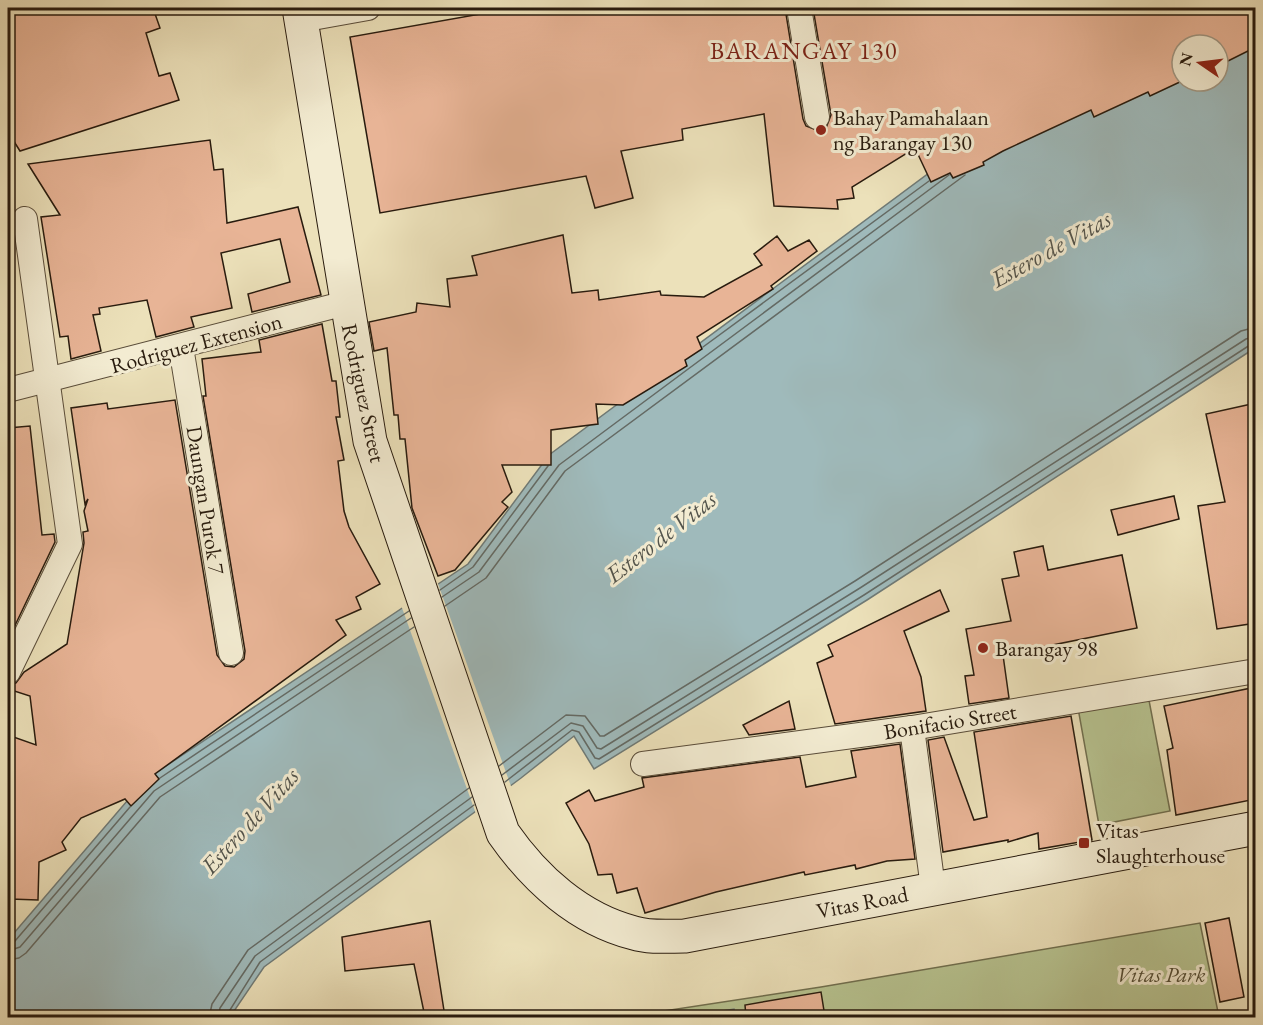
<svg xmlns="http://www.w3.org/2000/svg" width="1263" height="1025" font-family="'EB Garamond',serif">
  <rect width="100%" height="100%" fill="#ece1ba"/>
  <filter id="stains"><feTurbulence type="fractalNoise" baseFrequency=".00333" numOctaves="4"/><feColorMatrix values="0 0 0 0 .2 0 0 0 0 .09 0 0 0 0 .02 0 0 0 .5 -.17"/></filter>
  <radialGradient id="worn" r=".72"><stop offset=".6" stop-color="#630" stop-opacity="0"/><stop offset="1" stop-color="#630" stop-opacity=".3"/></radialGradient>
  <!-- green -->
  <g fill="#b7c390" stroke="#706f4f" stroke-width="1.5">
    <polygon points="1148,695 1170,811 1099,825 1078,708"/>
    <polygon points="1200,923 1219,1017 618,1018 821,987"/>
  </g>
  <!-- water -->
  <g fill="#9fbabb" stroke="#6f7a76" stroke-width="1.5">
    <polygon points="1255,34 1255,348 867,600 594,769 574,736 521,778 264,967 230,1017 8,1018 8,940 145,780 468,564 549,455 991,127 1182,81 1218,81 1218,48"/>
    <polygon points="734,1009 735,1017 685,1017"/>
  </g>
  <!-- pier -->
  <polygon fill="#ece1ba" points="437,581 512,789 476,814 401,605"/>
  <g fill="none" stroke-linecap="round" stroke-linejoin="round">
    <!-- shore -->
    <g stroke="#646a64" stroke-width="1.5">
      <polyline points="703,347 929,181"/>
      <polyline points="440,590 473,567 548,466"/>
      <polyline points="442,597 479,572 559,465 949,175"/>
      <polyline points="445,606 486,578 565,471 965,175"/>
      <polyline points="499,766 566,715 585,716 600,736 604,736 855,581 1241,331 1256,327"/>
      <polyline points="502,775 571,723 583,726 597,748 601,749 860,588 1246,339 1256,336"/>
      <polyline points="160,778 409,611"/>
      <polyline points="505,782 572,730 579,732 595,758 599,759 864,595 1250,345 1256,344"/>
      <polyline points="8,944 15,941 130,807"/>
      <polyline points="8,951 20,947 154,791 411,618"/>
      <polyline points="8,960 19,958 26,953 160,797 414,627"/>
      <polyline points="209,1018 212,1004 248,950 469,788"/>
      <polyline points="218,1018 220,1008 255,956 472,797"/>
      <polyline points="225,1018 260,962 474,805"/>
    </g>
  </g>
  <!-- building -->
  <g fill="#e8b496" stroke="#281b0e" stroke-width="1.5">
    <polygon points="8,8 153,8 160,28 146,33 159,76 170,73 179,100 20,151 8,132"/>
    <polygon points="514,8 785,8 803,119 806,126 819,131 826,128 831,115 813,8 1256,8 1256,47 1218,66 1218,45 1182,45 1182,81 1150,96 1148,92 1094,117 1091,110 1003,151 983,162 984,165 953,178 950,173 931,182 915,148 852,187 854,198 837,200 838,209 774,206 764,114 682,129 683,140 621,151 633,198 595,208 586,176 380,213 350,37"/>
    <polygon points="210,140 214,170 223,169 227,223 298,207 321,295 252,312 248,294 290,282 280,239 221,253 232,308 191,317 194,327 156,337 147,300 99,308 100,314 93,315 101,351 71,359 68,336 60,337 41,217 60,215 28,164"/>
    <polygon points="563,235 572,293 598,290 599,300 660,291 661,295 704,297 762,265 754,254 777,236 788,251 809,240 817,251 771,286 773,289 697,337 702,349 685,360 687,366 623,405 596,404 598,424 551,430 551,465 502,465 512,492 502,502 508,507 455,570 438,576 412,508 405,439 400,439 398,415 394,415 387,348 374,351 369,322 416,312 417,303 450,307 447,279 477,275 472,256"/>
    <polygon points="322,324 332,381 336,381 340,417 336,417 344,460 338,461 344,511 349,527 380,584 356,597 361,609 336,620 346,635 155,774 159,779 131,806 125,799 81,818 62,842 66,850 39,862 38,900 10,899 12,835 8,836 8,735 36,745 30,696 8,689 8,686 16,683 24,672 67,644 84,543 83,532 88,531 84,511 88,499 85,504 71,408 107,403 108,409 175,400 217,655 225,666 234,667 244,659 245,651 203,396 206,396 202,359 261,352 259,340"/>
    <polygon points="1256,403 1256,623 1217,629 1198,506 1225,502 1206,414"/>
    <polygon points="30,426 42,535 54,534 55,542 8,640 8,428"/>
    <polygon points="1174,496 1179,519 1118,535 1111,510"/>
    <polygon points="1043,546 1048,570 1122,555 1137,628 1003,655 1009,698 969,704 965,676 974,675 966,629 1011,621 1002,579 1019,576 1014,552"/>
    <polygon points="940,590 949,611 904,631 921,677 926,711 835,724 817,663 833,656 828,645"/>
    <polygon points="1256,687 1256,799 1176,815 1167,750 1173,748 1164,706"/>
    <polygon points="789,701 795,729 749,735 743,725"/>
    <polygon points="1071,716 1092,840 1039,849 1038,833 1008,842 1008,840 943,852 928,740 944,737 974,820 987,817 974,732"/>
    <polygon points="900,744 915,859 887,861 856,869 855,865 805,875 804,872 716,892 645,913 637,888 617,893 612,874 598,875 589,844 566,803 589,790 595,801 644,787 642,778 800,757 806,787 856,777 851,751"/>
    <polygon points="1229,918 1244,997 1220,1002 1205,923"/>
    <polygon points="430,921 445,1017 425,1017 414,964 345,971 342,937"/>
    <polygon points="821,992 825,1017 746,1017 745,1005"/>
  </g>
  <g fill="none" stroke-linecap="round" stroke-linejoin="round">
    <!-- street casing -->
    <g stroke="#594c39" stroke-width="26">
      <g id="street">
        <polyline points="799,8 817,117"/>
        <polyline points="301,20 368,8"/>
        <polyline points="181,347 231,653"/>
        <polyline points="8,390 346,303"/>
        <polyline points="8,672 70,544 25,219"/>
        <polyline points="912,728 933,888"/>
        <polyline points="643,764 912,728 1256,671"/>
      </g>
    </g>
    <!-- secondary casing -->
    <g stroke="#281b0e" stroke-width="35">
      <path id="secondary" d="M 299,8 L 370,441 L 503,833 C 535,879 579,919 634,933 C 650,938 669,936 685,936 L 1256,828"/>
    </g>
    <!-- street -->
    <use href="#street" stroke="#f3ecd2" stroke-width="24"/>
    <!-- secondary -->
    <use href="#secondary" stroke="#f3ecd2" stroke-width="33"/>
  </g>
  <!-- markers -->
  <g fill="#8f2418" stroke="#f3ecd2" stroke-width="2">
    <circle cx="821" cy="130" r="6"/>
    <circle cx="983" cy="648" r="6"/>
    <rect x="1078" y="837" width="12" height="12" rx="3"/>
  </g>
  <g text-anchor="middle" stroke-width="6" stroke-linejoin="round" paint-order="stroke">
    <!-- poi labels -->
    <g font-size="22" fill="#281b0e" stroke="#f3ecd2" text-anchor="start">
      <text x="833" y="125">Bahay Pamahalaan<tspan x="833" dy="25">ng Barangay 130</tspan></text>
      <text x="995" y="656">Barangay 98</text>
      <text x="1096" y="838">Vitas<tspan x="1096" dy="25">Slaughterhouse</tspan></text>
    </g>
    <!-- street labels -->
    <g font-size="22" fill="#281b0e" stroke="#f3ecd2">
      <text transform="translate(196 343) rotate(-15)" y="8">Rodriguez Extension</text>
      <text transform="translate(364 393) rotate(78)" y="8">Rodriguez Street</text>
      <text transform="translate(206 500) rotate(81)" y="8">Daungan Purok 7</text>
      <text transform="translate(950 721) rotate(-9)" y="8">Bonifacio Street</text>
      <text transform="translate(862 902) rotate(-11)" y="8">Vitas Road</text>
    </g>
    <!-- park labels -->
    <g font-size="22" font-style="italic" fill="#534d35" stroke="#f3ecd2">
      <text x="1161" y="982">Vitas Park</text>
    </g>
    <!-- neighbourhood labels -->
    <g font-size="24" letter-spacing="1.5" fill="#7a1f14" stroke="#f3ecd2">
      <text x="804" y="59">BARANGAY 130</text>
    </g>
    <!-- water labels -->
    <g font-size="24" font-style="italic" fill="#52534b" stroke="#f3ecd2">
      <text transform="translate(1051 249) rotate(-29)" y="8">Estero de Vitas</text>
      <text transform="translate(661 537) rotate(-38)" y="8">Estero de Vitas</text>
      <text transform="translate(250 821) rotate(-48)" y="8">Estero de Vitas</text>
    </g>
  </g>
  <!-- margin -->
  <rect width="1263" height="1025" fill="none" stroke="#ece1ba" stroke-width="30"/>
  <rect x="9" y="9" width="1245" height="1007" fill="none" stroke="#281b0e" stroke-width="3"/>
  <rect x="15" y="15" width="1233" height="995" fill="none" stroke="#281b0e" stroke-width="1.5"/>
  <!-- north arrow -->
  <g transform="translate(1200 63) rotate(284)"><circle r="28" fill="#f3ecd2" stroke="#a29884" stroke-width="1.5"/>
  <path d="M0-4.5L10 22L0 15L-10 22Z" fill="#8f2418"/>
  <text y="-9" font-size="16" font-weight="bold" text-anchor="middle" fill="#281b0e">N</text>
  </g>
  <rect width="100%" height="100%" filter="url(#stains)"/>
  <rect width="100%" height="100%" fill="url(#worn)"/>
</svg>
